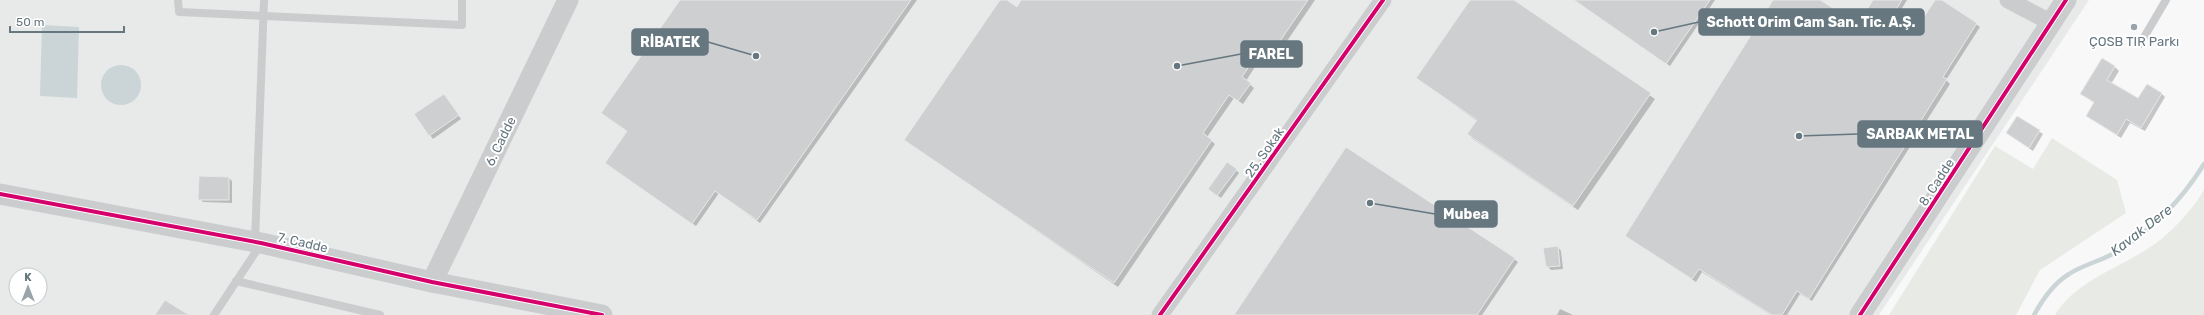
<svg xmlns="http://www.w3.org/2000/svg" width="2204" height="315" font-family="Rubik,sans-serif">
  <rect width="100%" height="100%" fill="#f8f8f8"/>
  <!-- built -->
  <path fill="#e8eaea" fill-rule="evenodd" d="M 0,0 L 2089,0 L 1879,315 L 0,315 ZM 16,275 L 40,275 L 40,299 L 16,299 Z"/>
  <!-- green -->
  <g fill="#e8eae6">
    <polygon points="2052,138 2117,180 2126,213 2040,270 2016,315 1889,315 1995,146 2033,169"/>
    <path d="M 2204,190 L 2204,315 L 2055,315 C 2076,281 2117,269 2149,248 C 2170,234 2191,212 2204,190 Z"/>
  </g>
  <!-- water -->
  <g fill="#cbd4d6">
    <polygon points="42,25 79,27 77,98 40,96"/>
    <circle cx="121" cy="85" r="20"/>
  </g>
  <!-- shadow -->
  <g fill="#0003">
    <polygon points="681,0 917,0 760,223 719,193 696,226 609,166 628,132 605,116"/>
    <polygon points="1001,0 1006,0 1017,8 1022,0 1315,0 1270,66 1260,59 1246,81 1254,88 1243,104 1234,98 1207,137 1215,144 1118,287 905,140"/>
    <polygon points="1471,0 1512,0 1655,99 1578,210 1473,139 1468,134 1477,121 1417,78"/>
    <polygon points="1574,0 1715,0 1670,66"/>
    <polygon points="1774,0 1819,0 1858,25 1878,0 1907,0 1893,23 1913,35 1936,0 1940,0 1980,27 1946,80 1950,84 1812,301 1800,294 1787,315 1771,315 1702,272 1696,282 1626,236"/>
    <polygon points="2115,67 2119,71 2111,84 2139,100 2161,93 2165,97 2145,131 2130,123 2121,138 2087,116 2094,103 2082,94"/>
    <polygon points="444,95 461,119 433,139 430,135"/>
    <polygon points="2017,117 2043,134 2033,151 2007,133"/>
    <polygon points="1236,170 1239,173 1221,198 1213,192"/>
    <polygon points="229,178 232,181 232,203 203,202 200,199"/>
    <polygon points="1558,247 1561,251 1563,269 1551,270 1547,266"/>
    <polygon points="1514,259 1518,262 1482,315 1235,315"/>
    <polygon points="1560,309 1573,315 1557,315"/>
  </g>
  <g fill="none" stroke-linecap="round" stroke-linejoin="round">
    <!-- stream -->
    <path stroke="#cbd4d6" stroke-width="4.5" d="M 2034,315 C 2043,299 2053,284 2069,274 C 2084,264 2102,261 2116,252 C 2152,230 2182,200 2204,164"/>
  </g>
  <!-- building -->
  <g fill="#cdcfd0" stroke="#e8e8e8">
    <polygon points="680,0 911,0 757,220 715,191 692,224 605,163 627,131 601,113"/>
    <polygon points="1000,0 1007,0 1017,7 1021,0 1308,0 1265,63 1256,56 1242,77 1251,83 1238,101 1229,95 1203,133 1212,140 1114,283 904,140"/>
    <polygon points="1470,0 1514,0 1651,93 1573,206 1467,134 1477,120 1416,78"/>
    <polygon points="1574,0 1710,0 1666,64"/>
    <polygon points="1773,0 1820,0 1858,24 1873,0 1902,0 1890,19 1913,34 1935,0 1942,0 1977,23 1943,77 1947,79 1809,299 1797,291 1782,315 1772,315 1699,269 1692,279 1625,236"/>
    <polygon points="2102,58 2115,66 2107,80 2138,98 2147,84 2162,93 2141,128 2126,119 2117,135 2086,116 2094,102 2080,94"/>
    <polygon points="444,94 459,115 429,136 414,114"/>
    <polygon points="2017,116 2040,130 2029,148 2006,133"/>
    <polygon points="1346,147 1515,258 1477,315 1234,315"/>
    <polygon points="1227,162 1237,169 1217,196 1208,189"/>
    <polygon points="199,176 229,177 229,200 198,200"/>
    <polygon points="1558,246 1560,266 1546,267 1543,248"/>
    <polygon points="165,300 189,315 155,315"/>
  </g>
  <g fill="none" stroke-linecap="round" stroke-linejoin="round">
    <!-- service -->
    <g stroke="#cbcccd" stroke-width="8">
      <polyline points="178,0 179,12 462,25 462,0"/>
      <polyline points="2140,44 2166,0"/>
      <polyline points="255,241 264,0"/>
      <polyline points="236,281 380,315"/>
      <polyline points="214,315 261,244"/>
    </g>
    <!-- minor -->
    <g stroke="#cbcccd" stroke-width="17">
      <polyline points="2008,0 2052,23"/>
      <polyline points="1160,315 1383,0"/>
    </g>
    <!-- tertiary -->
    <g stroke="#cbcccd" stroke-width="21">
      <polyline points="0,194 261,243 432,282 602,315"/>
      <polyline points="432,282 568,0"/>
      <polyline points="1860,315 2066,0"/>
    </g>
    <!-- cycleway casing -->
    <g stroke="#fff" stroke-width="6">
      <g id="cycleway">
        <polyline points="0,194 261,243 432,282 602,315"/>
        <polyline points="1160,315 1383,0"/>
        <polyline points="1860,315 2066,0"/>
      </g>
    </g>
    <!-- cycleway -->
    <use href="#cycleway" stroke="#d6006c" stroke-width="4"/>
  </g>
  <!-- markers -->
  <circle fill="#99a4aa" stroke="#fff" stroke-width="1.5" cx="2134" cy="27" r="4"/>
  <g text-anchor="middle" stroke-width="4" stroke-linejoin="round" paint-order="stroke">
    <!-- poi labels -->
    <g font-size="13" fill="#667780" stroke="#fff">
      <text x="2134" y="46">ÇOSB TIR Parkı</text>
    </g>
    <!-- street labels -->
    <g font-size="13" fill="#667780" stroke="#fff">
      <text transform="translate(500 141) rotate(-64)" y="5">6. Cadde</text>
      <text transform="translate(1264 152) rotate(-55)" y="5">25. Sokak</text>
      <text transform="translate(1936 182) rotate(-57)" y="5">8. Cadde</text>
      <text transform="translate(303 242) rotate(13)" y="5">7. Cadde</text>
    </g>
    <!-- water labels -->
    <g font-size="14" font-style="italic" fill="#61757a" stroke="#fff">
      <text transform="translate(2141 230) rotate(-38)" y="5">Kavak Dere</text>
    </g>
  </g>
  <!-- callouts -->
  <path fill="none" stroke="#667780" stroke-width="1.5" d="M1654 32L1699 22M756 56L708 42M1177 66L1241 54M1799 136L1858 134M1370 203L1435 214"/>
  <g fill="#667780" stroke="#fff" stroke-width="1.5">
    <circle cx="1654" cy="32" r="4"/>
    <circle cx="756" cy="56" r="4"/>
    <circle cx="1177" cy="66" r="4"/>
    <circle cx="1799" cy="136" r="4"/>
    <circle cx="1370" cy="203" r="4"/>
  </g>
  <g fill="#667780" stroke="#667780" stroke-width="1.5">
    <rect x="1699" y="9" width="225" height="26" rx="4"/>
    <rect x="632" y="29" width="76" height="26" rx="4"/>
    <rect x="1241" y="41" width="61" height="26" rx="4"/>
    <rect x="1858" y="121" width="124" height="26" rx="4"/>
    <rect x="1435" y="201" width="62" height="26" rx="4"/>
  </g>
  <g font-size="14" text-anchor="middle" font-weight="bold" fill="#fff">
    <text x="1811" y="27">Schott Orim Cam San. Tic. A.Ş.</text>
    <text x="670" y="47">RİBATEK</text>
    <text x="1271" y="59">FAREL</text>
    <text x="1920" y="139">SARBAK METAL</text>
    <text x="1466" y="219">Mubea</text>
  </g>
  <!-- north arrow -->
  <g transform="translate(28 287)"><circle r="19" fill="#ffffff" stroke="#c2c9cc"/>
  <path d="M0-3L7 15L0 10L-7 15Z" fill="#99a4aa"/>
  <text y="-6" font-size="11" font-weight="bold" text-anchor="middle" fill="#667780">K</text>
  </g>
  <!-- scale -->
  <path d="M10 26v6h114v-6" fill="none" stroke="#667780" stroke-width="2"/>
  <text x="16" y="26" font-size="12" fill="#667780" stroke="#ffffff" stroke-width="3" paint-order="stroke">50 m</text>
</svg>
